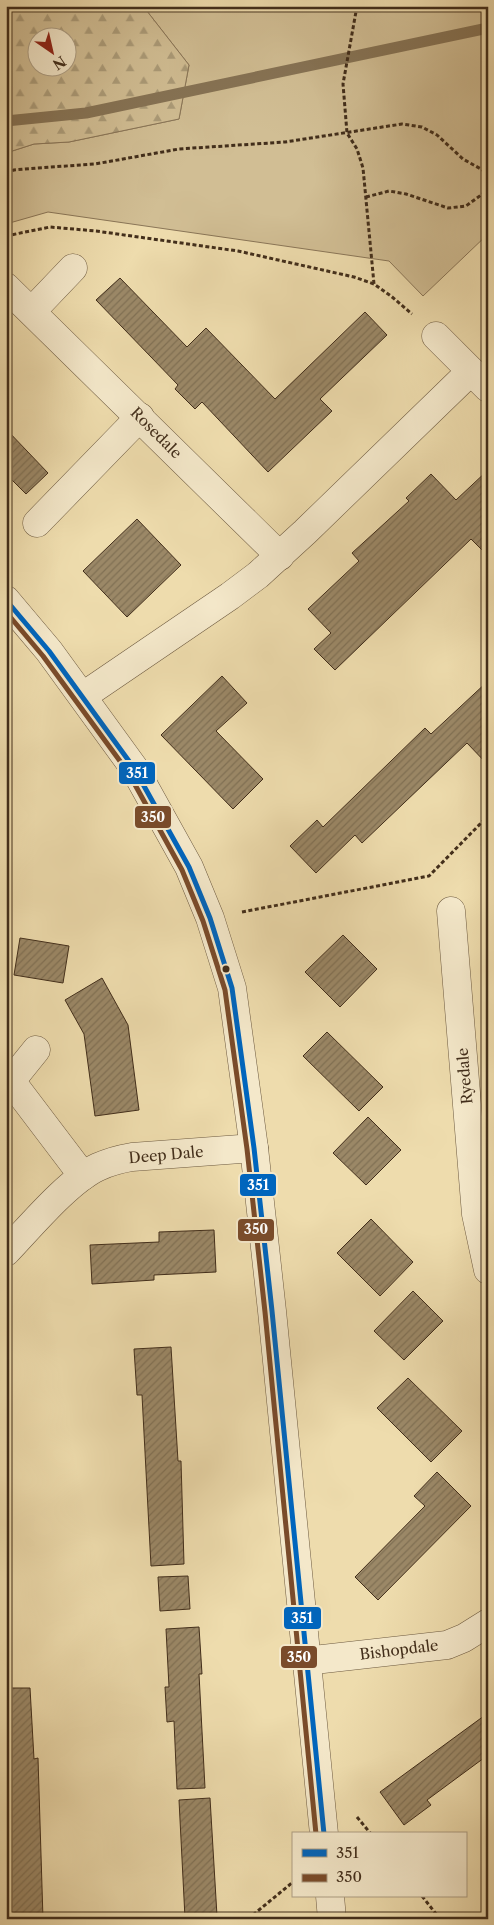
<svg xmlns="http://www.w3.org/2000/svg" width="494" height="1925" font-family="'Libre Caslon Text',serif">
  <defs>
    <pattern id="forest-firs" width="22" height="20" patternUnits="userSpaceOnUse" patternTransform="scale(1.25)"><rect width="22" height="20" fill="#d1be94"/><path d="M5 1l3.5 6h-7zM16 11l3.5 6h-7z" fill="#ab9b78"/></pattern>
    <pattern id="building-hatch" width="6" height="6" patternUnits="userSpaceOnUse" patternTransform="scale(1.25)"><rect width="6" height="6" fill="#9b8867"/><path d="M-1 1l2-2M0 6l6-6M5 7l2-2" fill="none" stroke="#807054"/></pattern>
  </defs>
  <rect width="100%" height="100%" fill="#eedcad"/>
  <filter id="stains"><feTurbulence type="fractalNoise" baseFrequency=".004" numOctaves="4"/><feColorMatrix values="0 0 0 0 .2 0 0 0 0 .09 0 0 0 0 .02 0 0 0 .5 -.17"/></filter>
  <radialGradient id="worn" r=".72"><stop offset=".6" stop-color="#630" stop-opacity="0"/><stop offset="1" stop-color="#630" stop-opacity=".3"/></radialGradient>
  <!-- green -->
  <polygon fill="#d1be94" stroke="#8a7658" points="143,6 488,6 488,234 423,296 389,261 48,212 6,224 6,153 34,144 69,142 179,119 189,65"/>
  <!-- forest -->
  <path fill="url(#forest-firs)" stroke="#8a7658" fill-rule="evenodd" d="M 6,6 L 143,6 L 189,65 L 179,119 L 69,142 L 34,144 L 6,153 ZM 38,38 L 68,38 L 68,68 L 38,68 Z"/>
  <g fill="none" stroke-linecap="round" stroke-linejoin="round">
    <!-- stream -->
    <polyline stroke="#867355" stroke-width="11" points="6,121 86,113 488,28"/>
  </g>
  <!-- building -->
  <g fill="url(#building-hatch)" stroke="#422e1b">
    <polygon points="120,278 187,347 206,328 275,399 365,312 387,335 320,399 332,411 268,472 202,402 195,409 175,389 178,385 96,300"/>
    <polygon points="6,429 48,473 26,494 6,474"/>
    <polygon points="488,470 488,556 471,539 335,670 314,649 331,633 308,609 359,561 352,553 409,501 406,498 431,474 456,500"/>
    <polygon points="137,519 181,565 127,617 83,571"/>
    <polygon points="222,676 247,703 216,731 263,779 233,809 161,735"/>
    <polygon points="488,681 488,765 467,743 362,843 355,835 316,873 290,846 317,820 323,827 425,728 431,734"/>
    <polygon points="343,935 377,969 340,1007 305,972"/>
    <polygon points="20,938 69,946 63,983 14,975"/>
    <polygon points="102,978 128,1025 139,1110 95,1116 84,1034 65,1000"/>
    <polygon points="327,1032 383,1087 359,1111 303,1056"/>
    <polygon points="368,1117 401,1150 366,1185 333,1153"/>
    <polygon points="371,1219 413,1262 380,1296 337,1253"/>
    <polygon points="214,1230 216,1272 154,1275 154,1280 92,1284 90,1245 159,1242 159,1232"/>
    <polygon points="413,1291 443,1321 404,1360 374,1331"/>
    <polygon points="171,1347 178,1461 181,1461 184,1564 151,1566 142,1395 137,1395 134,1349"/>
    <polygon points="408,1378 462,1431 431,1462 377,1408"/>
    <polygon points="437,1472 471,1506 378,1600 355,1577 425,1506 414,1496"/>
    <polygon points="188,1576 190,1609 160,1611 158,1577"/>
    <polygon points="199,1627 202,1674 199,1674 205,1788 177,1789 174,1721 167,1722 165,1687 169,1687 166,1629"/>
    <polygon points="6,1688 30,1688 34,1759 38,1758 43,1919 6,1919"/>
    <polygon points="488,1713 488,1755 427,1800 431,1805 404,1825 380,1792"/>
    <polygon points="210,1798 217,1916 185,1918 179,1800"/>
  </g>
  <g fill="none" stroke-linecap="round" stroke-linejoin="round">
    <!-- minor casing -->
    <g stroke="#6d5a40" stroke-width="29">
      <g id="minor">
        <polyline points="6,287 280,556"/>
        <polyline points="32,311 73,268"/>
        <polyline points="436,336 488,388"/>
        <polyline points="37,523 140,417"/>
        <polyline points="6,600 49,651 134,768 189,867 210,918 232,988 254,1148 272,1311 324,1834"/>
        <polyline points="83,696 230,596 258,575 305,532 471,371"/>
        <polyline points="451,911 476,1214 488,1270"/>
        <polyline points="11,1081 83,1176"/>
        <polyline points="6,1082 11,1081 36,1050"/>
        <path d="M 6,1252 C 30,1227 68,1181 98,1167 C 109,1162 120,1159 132,1157 L 254,1148"/>
        <polyline points="305,1661 447,1645 464,1638 488,1623"/>
        <polyline points="330,1896 332,1919"/>
      </g>
    </g>
    <!-- path -->
    <g stroke="#422e1b" stroke-width="3" stroke-dasharray="4 2.5" stroke-linecap="butt">
      <polyline points="357,6 343,84 347,133 357,149 363,168 374,284"/>
      <polyline points="6,173 14,170 37,168 95,164 179,149 285,142 402,124 422,127 437,135 463,159 488,173"/>
      <polyline points="366,197 389,191 406,194 448,208 466,206 488,190"/>
      <polyline points="6,236 50,227 96,231 238,251 354,277 374,284 391,296 412,314"/>
      <polyline points="242,912 429,876 488,816"/>
      <polyline points="357,1817 371,1834"/>
      <polyline points="422,1896 440,1919"/>
      <polyline points="248,1919 293,1882"/>
    </g>
    <!-- minor -->
    <use href="#minor" stroke="#f4e8ca" stroke-width="28"/>
    <!-- bus-1 casing -->
    <g stroke="#f4e8ca" stroke-width="9">
      <polyline id="bus-1" points="6,600 49,651 134,768 189,867 210,918 232,988 254,1148 272,1311 324,1834"/>
    </g>
    <!-- bus-2 casing -->
    <g stroke="#f4e8ca" stroke-width="9">
      <polyline id="bus-2" points="6,612 43,656 128,772 182,870 203,921 225,990 247,1149 265,1312 316,1834"/>
    </g>
    <!-- bus-1 -->
    <use href="#bus-1" stroke="#0065bd" stroke-width="5"/>
    <!-- bus-2 -->
    <use href="#bus-2" stroke="#7a4b2a" stroke-width="5"/>
  </g>
  <!-- markers -->
  <circle fill="#422e1b" stroke="#f4e8ca" stroke-width="2" cx="226" cy="969" r="4.5"/>
  <g text-anchor="middle" stroke-width="4" stroke-linejoin="round" paint-order="stroke">
    <!-- street labels -->
    <g font-size="15" fill="#422e1b" stroke="#f4e8ca">
      <text transform="translate(156 433) rotate(45)" y="5">Rosedale</text>
      <text transform="translate(465 1076) rotate(-95)" y="5">Ryedale</text>
      <text transform="translate(166 1155) rotate(-5)" y="5">Deep Dale</text>
      <text transform="translate(399 1650) rotate(-7)" y="5">Bishopdale</text>
    </g>
  </g>
  <g stroke="#f4e8ca" stroke-width="2">
    <rect x="118" y="761" width="38" height="24" rx="5" fill="#0065bd"/>
    <rect x="134" y="805" width="38" height="24" rx="5" fill="#7a4b2a"/>
    <rect x="239" y="1173" width="38" height="24" rx="5" fill="#0065bd"/>
    <rect x="237" y="1218" width="38" height="24" rx="5" fill="#7a4b2a"/>
    <rect x="283" y="1606" width="39" height="24" rx="5" fill="#0065bd"/>
    <rect x="280" y="1645" width="38" height="24" rx="5" fill="#7a4b2a"/>
  </g>
  <g font-size="14" text-anchor="middle" font-weight="bold" fill="#fff">
    <text x="137" y="778">351</text>
    <text x="153" y="822">350</text>
    <text x="258" y="1190">351</text>
    <text x="256" y="1234">350</text>
    <text x="302" y="1623">351</text>
    <text x="299" y="1662">350</text>
  </g>
  <!-- margin -->
  <rect width="494" height="1925" fill="none" stroke="#eedcad" stroke-width="25"/>
  <rect x="8" y="8" width="479" height="1910" fill="none" stroke="#422e1b" stroke-width="2.5"/>
  <rect x="12" y="12" width="469" height="1900" fill="none" stroke="#422e1b"/>
  <!-- legend -->
  <rect x="292" y="1832" width="175" height="65" fill="#f4e8ca" stroke="#ad9e84"/>
  <rect x="302" y="1849" width="25" height="8" fill="#0065bd" stroke="#ad9e84"/>
  <text x="336" y="1858" font-size="15" fill="#422e1b">351</text>
  <rect x="302" y="1874" width="25" height="8" fill="#7a4b2a" stroke="#ad9e84"/>
  <text x="336" y="1882" font-size="15" fill="#422e1b">350</text>
  <!-- north arrow -->
  <g transform="translate(52 52) rotate(146)"><circle r="24" fill="#f4e8ca" stroke="#ad9e84"/>
  <path d="M0-4L9 19L0 12L-9 19Z" fill="#8f2418"/>
  <text y="-8" font-size="14" font-weight="bold" text-anchor="middle" fill="#422e1b">N</text>
  </g>
  <rect width="100%" height="100%" filter="url(#stains)"/>
  <rect width="100%" height="100%" fill="url(#worn)"/>
</svg>
